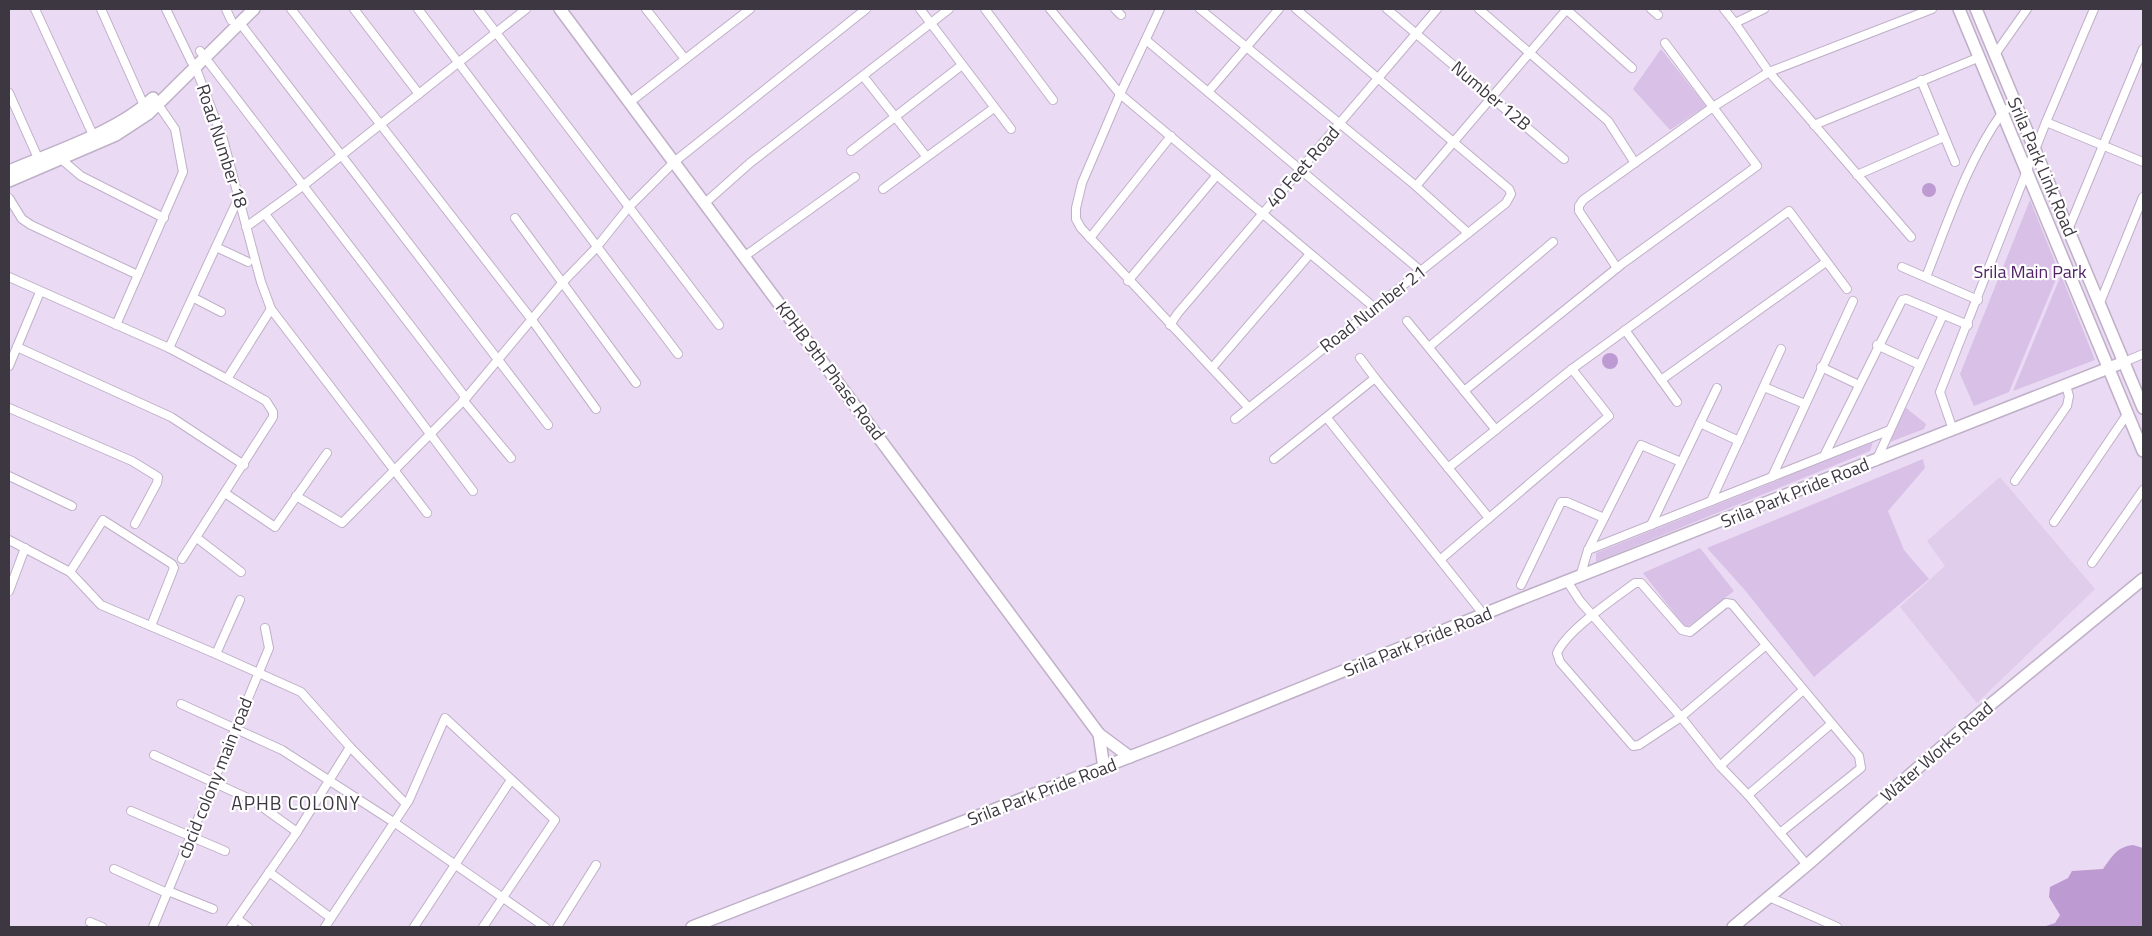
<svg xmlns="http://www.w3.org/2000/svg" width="2152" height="936" font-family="'Titillium Web',sans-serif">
  <rect width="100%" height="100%" fill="#eadaf3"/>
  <!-- built -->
  <polygon fill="#e0cceb" points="2000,477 2095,589 1977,703 1900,607 1945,566 1927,541"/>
  <!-- green -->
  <g fill="#d8c0e6">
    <polygon points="1661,49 1706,106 1670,130 1633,89"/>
    <polygon points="2030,200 2059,272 2009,392 1974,406 1960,374"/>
    <polygon points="2061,275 2095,360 2013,391"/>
    <polygon points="1905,407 1926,424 1924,429 1890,442"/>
    <polygon points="1873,442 1870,451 1596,562 1596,553"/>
    <polygon points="1923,459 1925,468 1888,511 1904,550 1929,579 1814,677 1744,589 1707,548"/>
    <polygon points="1700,548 1734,591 1686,628 1643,573"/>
  </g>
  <!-- water -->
  <g fill="#be9ad2">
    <circle cx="1929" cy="190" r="7"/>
    <circle cx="1610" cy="361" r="8"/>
    <path d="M 2133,845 L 2143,848 L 2143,927 L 2043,927 L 2055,923 L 2060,915 L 2049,897 L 2050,887 L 2068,878 L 2072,871 L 2103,869 C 2112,857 2116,847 2133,845 Z"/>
  </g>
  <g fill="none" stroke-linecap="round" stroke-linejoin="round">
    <!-- street casing -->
    <g stroke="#bfb0c8" stroke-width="10">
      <g id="street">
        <polyline points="35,9 93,135"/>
        <polyline points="101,9 146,110"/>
        <polyline points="166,9 191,61 195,66 223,139 261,282 271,309"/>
        <polyline points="226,9 231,20"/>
        <polyline points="291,9 532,320 596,409"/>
        <polyline points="354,9 419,94"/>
        <polyline points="418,9 678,354"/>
        <polyline points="478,9 719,325"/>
        <polyline points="646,9 685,59"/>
        <polyline points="920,9 1011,129"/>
        <polyline points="985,9 1053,100"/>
        <polyline points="1050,9 1120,94 1375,308"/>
        <polyline points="1115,9 1121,15"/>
        <polyline points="1160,9 1120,94 1082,183 1076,208 1076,219 1081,228 1248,407"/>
        <polyline points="1200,9 1416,186 1468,233"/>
        <polyline points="1387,9 1564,159"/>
        <polyline points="1479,9 1608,121 1635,163"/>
        <polyline points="1566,9 1632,68"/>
        <polyline points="1651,9 1658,15"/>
        <polyline points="1724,9 1735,23"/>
        <polyline points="1764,9 1735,23 1769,72 1911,237"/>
        <polyline points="240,23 548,425"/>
        <polyline points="1146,40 1421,271"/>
        <polyline points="200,51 466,398"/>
        <polyline points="1996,53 2027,9"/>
        <polyline points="863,76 926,156"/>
        <polyline points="1921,80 1955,162"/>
        <polyline points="1208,92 1279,9"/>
        <polyline points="9,93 38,158"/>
        <polyline points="630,102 750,9"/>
        <polyline points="2046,122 2143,162"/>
        <polyline points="1814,125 1980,57"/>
        <polyline points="851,151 962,65"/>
        <polyline points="61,159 81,176 164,218"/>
        <polyline points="1857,175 1944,137"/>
        <polyline points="1416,186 1567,9"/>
        <polyline points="883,189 994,108"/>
        <polyline points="9,198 22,219 31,225 138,275"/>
        <polyline points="705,203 750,163 949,9"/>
        <polyline points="265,214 473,491"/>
        <polyline points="515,218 636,383"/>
        <polyline points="246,227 304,185 526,9"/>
        <polyline points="2068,230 2143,49"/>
        <polyline points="1090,238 1171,136"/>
        <polyline points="216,247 248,262"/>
        <polyline points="745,256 855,177"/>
        <polyline points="1902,267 1978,300"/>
        <polyline points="1617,268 1579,211 1579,206 1583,200 1713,107 1769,72 1932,9"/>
        <polyline points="9,277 169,348 227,379"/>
        <path d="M 1926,277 C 1948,222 1967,162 2002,113 C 2005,109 2011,107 2015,105"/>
        <polyline points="1128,281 1217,175"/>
        <polyline points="194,298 221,312"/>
        <polyline points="2099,305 2143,197"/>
        <polyline points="1407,321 1496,430"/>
        <polyline points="116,325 183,172 175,129 155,100"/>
        <polyline points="1170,325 1178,313 1437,9"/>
        <polyline points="1625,330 1677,402"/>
        <polyline points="1877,345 1920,365"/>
        <polyline points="17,347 171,417 244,465"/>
        <polyline points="1429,347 1553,242"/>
        <polyline points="169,348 239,197"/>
        <polyline points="1360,358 1375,378"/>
        <polyline points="2124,362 2143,354"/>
        <polyline points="9,366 40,292"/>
        <polyline points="1821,367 1859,385"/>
        <polyline points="1212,368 1310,254"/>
        <polyline points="1661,380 1826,262"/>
        <polyline points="1764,387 1805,404"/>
        <polyline points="1464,391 1622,264 1757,166 1665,43"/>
        <polyline points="463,400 511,458"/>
        <polyline points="9,408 132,461 158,477 157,483 135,524"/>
        <polyline points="1327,418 1484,615"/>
        <polyline points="1235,419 1506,203 1511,194 1509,189 1296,9"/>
        <polyline points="1700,423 1739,441"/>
        <polyline points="1953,430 1940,392 2046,122 2094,9"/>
        <polyline points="1825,454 1902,300 1906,299 1968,325"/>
        <polyline points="1274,459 1375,378 1489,518"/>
        <polyline points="1876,461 1943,315"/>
        <polyline points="1448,468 1572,369 1789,211 1847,289"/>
        <polyline points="9,476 72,506"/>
        <polyline points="1772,477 1853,301"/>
        <polyline points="2015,481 2067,406 2069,396 2066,386"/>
        <polyline points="225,493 275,527 327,453"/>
        <polyline points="296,496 342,523 466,398 562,283 596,248 628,208 674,162 866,9"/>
        <polyline points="1711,501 1781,349"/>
        <polyline points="2054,522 2128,413"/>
        <polyline points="1651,525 1717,388"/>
        <polyline points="197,538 241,572"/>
        <polyline points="9,540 70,572 101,605 216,654"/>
        <polyline points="1588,550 1890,430"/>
        <polyline points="182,559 273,417 273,412 266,401 227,379 271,309 427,513"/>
        <polyline points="1441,559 1609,416 1572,369"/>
        <polyline points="2092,563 2143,490"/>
        <polyline points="70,572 103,520 172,564 174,568 151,626"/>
        <polyline points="1580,577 1588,550 1641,445 1681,462"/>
        <polyline points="1567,581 1580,601 1681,717 1720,766 1748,795 1807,865"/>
        <polyline points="1521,585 1561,502 1567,502 1604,518"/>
        <polyline points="9,591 25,548"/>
        <path d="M 1765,646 L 1681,717 L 1639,745 L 1633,746 L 1560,662 L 1557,653 C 1567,630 1614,599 1635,583 L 1641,583 L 1682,630 L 1690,632 L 1726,603 L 1732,604 L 1859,756 L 1861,768 L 1780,833"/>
        <polyline points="181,704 282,750 395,823 545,927"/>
        <polyline points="350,747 406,804"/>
        <polyline points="154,755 254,801 297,832"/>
        <polyline points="1720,766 1802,691"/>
        <polyline points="1748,795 1831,724"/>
        <polyline points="131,811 225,851"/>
        <polyline points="114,869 167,893"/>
        <polyline points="269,872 331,918"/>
        <polyline points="168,891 213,909"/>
        <polyline points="1769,897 1837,927"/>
        <polyline points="237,919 248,927"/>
        <polyline points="90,922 102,927"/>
        <polyline points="153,927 269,648 265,628"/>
        <polyline points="231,927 297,832 350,747 301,692 216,654 240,600"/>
        <polyline points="325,927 409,800 445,718 555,820 483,927"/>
        <polyline points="414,927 511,780"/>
        <polyline points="557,927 596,865"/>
      </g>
    </g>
    <!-- secondary casing -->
    <g stroke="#bfb0c8" stroke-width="14">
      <g id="secondary">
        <polyline points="560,9 1099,734 1130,757"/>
        <polyline points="1959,9 2143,451"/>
        <polyline points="1976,9 2143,408"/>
        <path d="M 9,171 C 53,152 119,131 153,98"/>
        <polyline points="9,181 116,135 148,114 254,9"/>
        <polyline points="1099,734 1104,768"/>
        <polyline points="692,927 1168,742 1521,599 2124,362"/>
        <polyline points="1733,927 1807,865 1985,709 2143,579"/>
      </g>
    </g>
    <!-- street -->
    <use href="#street" stroke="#fff" stroke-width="8"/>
    <!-- secondary -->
    <use href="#secondary" stroke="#fff" stroke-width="11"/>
  </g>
  <g text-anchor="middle" stroke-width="4.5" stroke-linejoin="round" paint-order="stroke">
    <!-- street labels -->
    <g font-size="18" fill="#3d3741" stroke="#fff">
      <text transform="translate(1491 96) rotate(40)" y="6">Number 12B</text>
      <text transform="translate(222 146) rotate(72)" y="6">Road Number 18</text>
      <text transform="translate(1303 167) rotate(-49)" y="6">40 Feet Road</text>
      <text transform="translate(2042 167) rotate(67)" y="6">Srila Park Link Road</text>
      <text transform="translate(1373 309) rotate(-38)" y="6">Road Number 21</text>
      <text transform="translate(830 371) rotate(53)" y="6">KPHB 9th Phase Road</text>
      <text transform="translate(1795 493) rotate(-22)" y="6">Srila Park Pride Road</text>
      <text transform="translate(1418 642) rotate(-22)" y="6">Srila Park Pride Road</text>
      <text transform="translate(1937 752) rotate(-41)" y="6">Water Works Road</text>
      <text transform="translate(215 778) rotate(-68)" y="6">cbcid colony main road</text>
      <text transform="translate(1042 792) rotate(-21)" y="6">Srila Park Pride Road</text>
    </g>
    <!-- park labels -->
    <g font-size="18" fill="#502265" stroke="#fff">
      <text x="2030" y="278">Srila Main Park</text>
    </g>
    <!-- neighbourhood labels -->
    <g font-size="19" letter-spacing="1" fill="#3d3741" stroke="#fff">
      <text x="296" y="810">APHB COLONY</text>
    </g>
  </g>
  <!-- border -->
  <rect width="2152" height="936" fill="none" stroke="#3d3741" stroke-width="20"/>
</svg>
